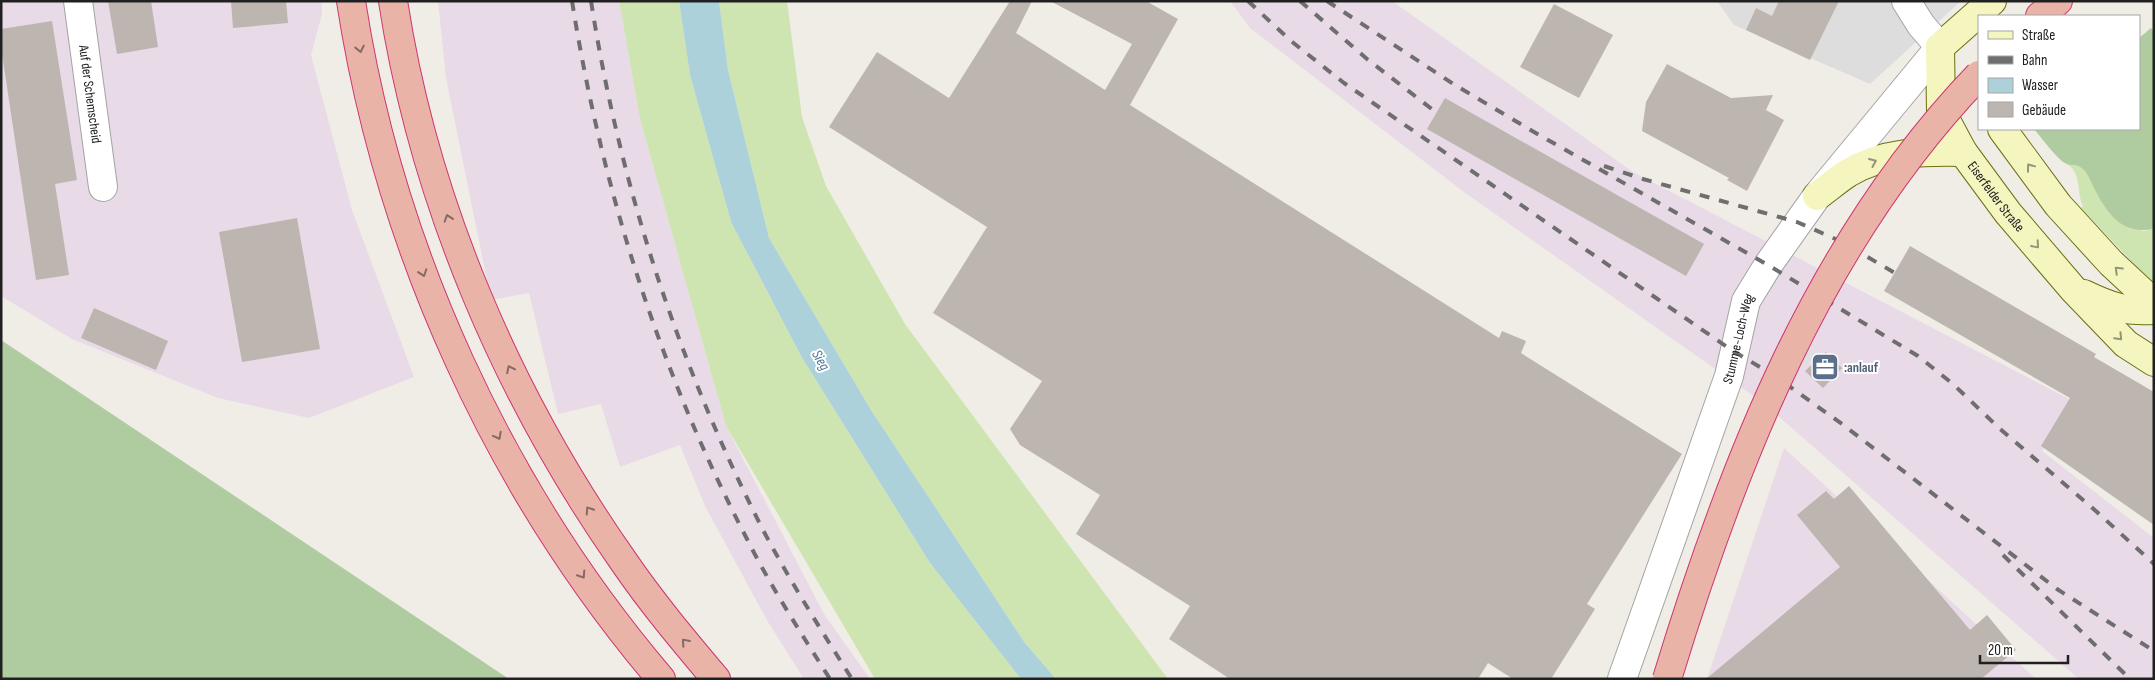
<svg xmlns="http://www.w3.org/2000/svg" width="2155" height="680" font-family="'Sofia Sans Condensed',sans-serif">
  <rect width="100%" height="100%" fill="#f0ede7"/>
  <!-- residential -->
  <polygon fill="#dedddd" points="1717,1 1961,1 1870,84 1734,25"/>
  <!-- industrial -->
  <g fill="#e8dae6">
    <polygon points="1,1 321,1 322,14 311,55 352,210 414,377 309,418 218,398 72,339 1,296"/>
    <polygon points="438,1 619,1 640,119 726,426 824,614 870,679 804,679 768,622 705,506 680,445 620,467 601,404 558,414 529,293 491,300 446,78"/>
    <polygon points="1230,1 1392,1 1633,172 2071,400 2042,451 2154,538 2154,679 2079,679 1762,402 1464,192 1250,28"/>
    <polygon points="1784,448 2036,679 1707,679"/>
  </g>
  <!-- grass -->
  <g fill="#cee5b2">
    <polygon points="619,1 679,1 690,75 731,222 801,356 930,563 1021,679 875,679 726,426 640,119"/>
    <polygon points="719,1 787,1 802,117 826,186 905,324 1168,679 1056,679 1025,643 871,410 769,238 728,70"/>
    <path d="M 2065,163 L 2079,166 L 2088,175 L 2110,214 L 2143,231 L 2154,229 L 2154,285 L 2081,208 L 2083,206 C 2076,191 2082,171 2065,163 Z"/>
  </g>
  <!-- forest -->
  <g fill="#afcca0">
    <path d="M 2151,28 L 2154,32 L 2154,229 C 2120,235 2107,213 2093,186 C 2090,179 2087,172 2080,167 C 2076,164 2070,166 2065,163 C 2058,160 2040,136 2034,129 L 2139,129 L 2139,38 Z"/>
    <polygon points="1,340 509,679 1,679"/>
  </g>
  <!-- parking -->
  <polygon fill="#e0e0e0" points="1797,334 1816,353 1802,366 1783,347"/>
  <!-- water -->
  <polygon fill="#acd1da" points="679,1 719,1 728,70 769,238 871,410 1025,643 1056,679 1021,679 930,563 801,356 731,222 690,75"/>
  <!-- building -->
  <g fill="#bdb6b0">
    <polygon points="108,1 151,1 158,47 117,54"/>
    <polygon points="231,1 286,1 288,23 233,28"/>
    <polygon points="1010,1 1032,1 1016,33 1105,90 1132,44 1050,1 1146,1 1178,19 1130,105 1499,338 1502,331 1526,341 1521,353 1682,454 1587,604 1595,609 1551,679 1513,679 1488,663 1478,679 1230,679 1169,639 1190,606 1076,534 1100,495 1020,445 1010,429 1042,381 933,313 987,227 829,127 877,52 949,98"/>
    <polygon points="1779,1 1839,1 1810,60 1746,30 1756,8 1772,16"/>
    <polygon points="1554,4 1613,35 1579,98 1520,67"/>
    <polygon points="52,21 77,180 55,184 69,275 36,280 1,47 1,29"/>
    <polygon points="1667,64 1731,98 1773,95 1766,110 1784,120 1747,191 1727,180 1729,178 1642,131 1646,102"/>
    <polygon points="1445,98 1704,244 1686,276 1427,129"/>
    <polygon points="297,218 320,349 242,362 219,232"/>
    <polygon points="1910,246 2096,354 2094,357 2154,392 2154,525 2041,446 2070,398 1884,291"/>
    <polygon points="94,308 168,341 156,370 81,338"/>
    <polygon points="1826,352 1842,368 1823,388 1805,371"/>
    <polygon points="1849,486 1970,630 1987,615 2016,650 1981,679 1706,679 1840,567 1797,515 1826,491 1834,499"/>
  </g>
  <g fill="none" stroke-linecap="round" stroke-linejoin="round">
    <!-- minor casing -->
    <g stroke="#a4a4a4" stroke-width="30">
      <g id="minor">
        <path id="s1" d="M 78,1 L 103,187"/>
        <path id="s2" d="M 1622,679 L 1729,376 L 1746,301 L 1768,265 L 1817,196 L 1940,47 L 1921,25 L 1906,1"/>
      </g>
    </g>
    <!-- secondary casing -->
    <g stroke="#6a700e" stroke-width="30">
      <g id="secondary">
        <path id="s3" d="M 1940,47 L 1941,111 L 1963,152 L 2008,213 L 2073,289 L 2126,344 L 2154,362"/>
        <polyline points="1940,47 1992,1"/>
        <polyline points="2002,129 2058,205 2111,263 2154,303"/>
        <path d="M 1817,196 C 1827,189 1837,180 1848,173 C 1883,152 1923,151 1963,152"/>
        <path d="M 2084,294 C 2109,306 2125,312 2154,310"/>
      </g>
    </g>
    <!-- trunk casing -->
    <g stroke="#cd3570" stroke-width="30">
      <g id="trunk">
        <path d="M 351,1 C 389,248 499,489 661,679"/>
        <path d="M 393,1 C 424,202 508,397 624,562 C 652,603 684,641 716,679"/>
        <polyline points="2040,16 2058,1"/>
      </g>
    </g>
    <!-- minor -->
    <use href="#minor" stroke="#fff" stroke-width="28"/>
    <!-- secondary -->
    <use href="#secondary" stroke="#f5f5c0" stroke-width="28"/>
    <!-- trunk -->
    <use href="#trunk" stroke="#eab3a8" stroke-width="28"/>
    <!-- rail -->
    <g stroke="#6e6e6e" stroke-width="4" stroke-dasharray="10 10" stroke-linecap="butt">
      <path d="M 572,1 C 602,189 659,370 747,539 C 771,587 801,633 830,679"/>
      <path d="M 591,1 C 620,186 678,363 763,530 C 790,581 821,630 852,679"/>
      <polyline points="1248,1 1291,41 1344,83 1733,351 1775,376 1842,424 2057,589 2154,651"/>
      <polyline points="1300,1 1367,59 1437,113"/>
      <polyline points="1327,1 1455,85 1534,132 1768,265 1918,356 1953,384 1999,428 2097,512 2154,564"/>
      <polyline points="1604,166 1643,179 1797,222 1840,241 1895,273"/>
      <polyline points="2003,555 2130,679"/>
    </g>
    <!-- trunk-bridge casing -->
    <g stroke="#cd3570" stroke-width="30" stroke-linecap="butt">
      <path id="trunk-bridge" d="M 1667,679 C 1733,462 1819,241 1979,75"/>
    </g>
    <!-- trunk-bridge -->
    <use href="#trunk-bridge" stroke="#eab3a8" stroke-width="28"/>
  </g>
  <!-- one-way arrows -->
  <defs><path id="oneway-chevron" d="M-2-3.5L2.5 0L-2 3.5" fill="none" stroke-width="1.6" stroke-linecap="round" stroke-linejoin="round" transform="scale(1.25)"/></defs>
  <g stroke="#856a64">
    <use href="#oneway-chevron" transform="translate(360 49) rotate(78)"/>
    <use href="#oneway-chevron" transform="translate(448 218) rotate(-109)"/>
    <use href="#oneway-chevron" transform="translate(423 273) rotate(71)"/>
    <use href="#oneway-chevron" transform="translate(510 369) rotate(-116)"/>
    <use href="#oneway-chevron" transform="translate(498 436) rotate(62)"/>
    <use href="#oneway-chevron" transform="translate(589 510) rotate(-123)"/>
    <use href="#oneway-chevron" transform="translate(582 575) rotate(57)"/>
    <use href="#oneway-chevron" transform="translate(685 642) rotate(-131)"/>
  </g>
  <g stroke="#959578">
    <use href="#oneway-chevron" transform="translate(1873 162) rotate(-23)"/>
    <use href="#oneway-chevron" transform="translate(2030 167) rotate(-127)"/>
    <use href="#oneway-chevron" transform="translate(2036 245) rotate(49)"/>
    <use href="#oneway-chevron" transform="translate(2118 270) rotate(-136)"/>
    <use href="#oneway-chevron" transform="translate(2119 337) rotate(46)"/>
  </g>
  <!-- icons -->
  <defs>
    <g id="office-square" transform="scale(1.4375)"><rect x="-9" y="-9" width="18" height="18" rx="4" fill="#5c6f8a" stroke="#fff"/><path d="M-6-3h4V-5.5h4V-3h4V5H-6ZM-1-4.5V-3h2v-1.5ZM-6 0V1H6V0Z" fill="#fff"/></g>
  </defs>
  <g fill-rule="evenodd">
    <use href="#office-square" x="1825" y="367"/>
  </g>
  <g text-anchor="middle" stroke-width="4" stroke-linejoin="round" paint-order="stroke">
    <!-- street labels -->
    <g font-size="14" fill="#202020" stroke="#fff">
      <text dy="5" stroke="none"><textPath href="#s1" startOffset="94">Auf der Schemscheid</textPath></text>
      <text dy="5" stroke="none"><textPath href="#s3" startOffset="166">Eiserfelder Straße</textPath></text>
      <text dy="5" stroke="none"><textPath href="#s2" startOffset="360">Stumme-Loch-Weg</textPath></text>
    </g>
    <!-- service labels -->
    <g font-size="14" font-weight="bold" fill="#4e5e75" stroke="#fff" text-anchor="start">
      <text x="1844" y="372">:anlauf</text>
    </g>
    <!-- water labels -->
    <g font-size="15" font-style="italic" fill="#4d779a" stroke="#fff">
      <text transform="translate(821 360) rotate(60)" y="5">Sieg</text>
    </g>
  </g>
  <!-- border -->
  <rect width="2155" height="680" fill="none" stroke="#202020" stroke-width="5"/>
  <!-- legend -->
  <rect x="1978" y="15" width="162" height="115" fill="#ffffff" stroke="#a6a6a6"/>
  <rect x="1988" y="31" width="25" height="8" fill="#f5f5c0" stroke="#a6a6a6"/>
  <text x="2022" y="40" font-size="15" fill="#202020">Straße</text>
  <rect x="1988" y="56" width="25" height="8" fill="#6e6e6e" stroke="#a6a6a6"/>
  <text x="2022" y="65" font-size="15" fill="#202020">Bahn</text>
  <rect x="1988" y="78" width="25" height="15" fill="#acd1da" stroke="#a6a6a6"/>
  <text x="2022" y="90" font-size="15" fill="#202020">Wasser</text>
  <rect x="1988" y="102" width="25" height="15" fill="#bdb6b0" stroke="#a6a6a6"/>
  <text x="2022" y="115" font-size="15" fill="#202020">Gebäude</text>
  <!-- scale -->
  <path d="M1980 655v8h88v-8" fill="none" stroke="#202020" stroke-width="2.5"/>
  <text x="1988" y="655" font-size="15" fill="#202020" stroke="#ffffff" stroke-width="4" paint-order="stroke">20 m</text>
</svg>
